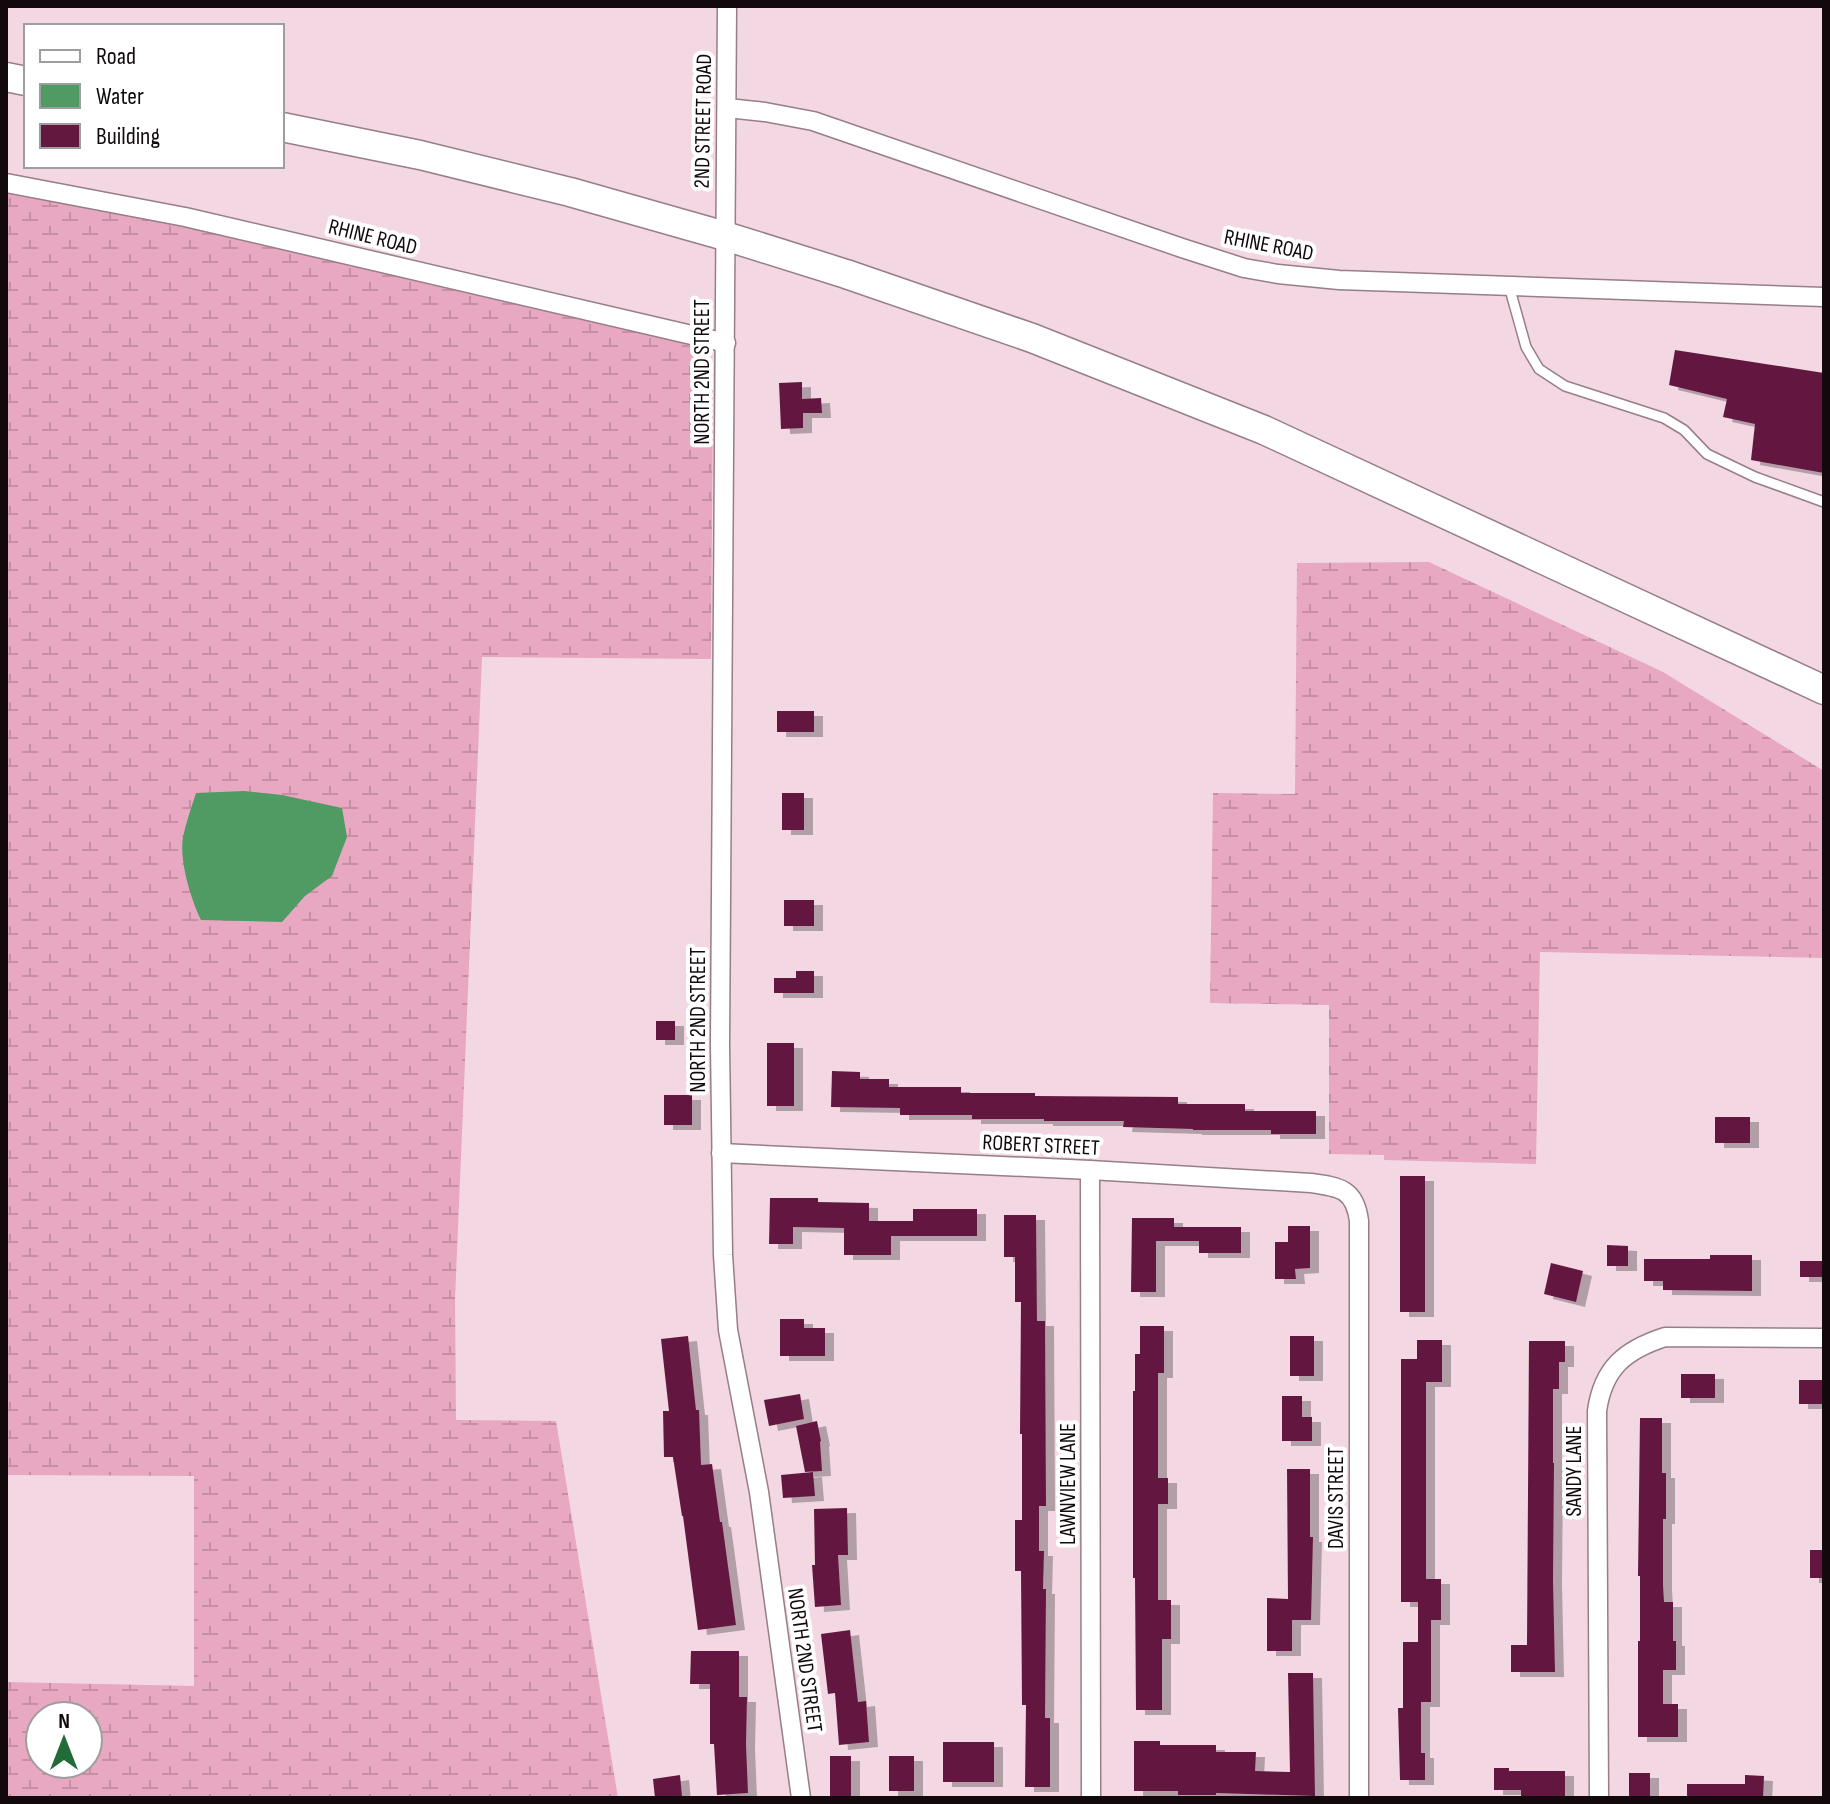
<svg xmlns="http://www.w3.org/2000/svg" width="1830" height="1804" font-family="'Sofia Sans Condensed',sans-serif">
  <defs>
    <pattern id="wetland-marsh" width="20" height="14" patternUnits="userSpaceOnUse" patternTransform="scale(2)"><rect width="20" height="14" fill="#e8a8c2"/><path d="M1 5h8M5 5V1M11 12h8M15 12V8" fill="none" stroke="#c68fa6"/></pattern>
    <filter id="shadow"><feDropShadow dx="9" dy="5" stdDeviation="0" flood-color="#0004"/></filter>
  </defs>
  <rect width="100%" height="100%" fill="#f3d7e2"/>
  <!-- wetland -->
  <g fill="url(#wetland-marsh)" fill-rule="evenodd">
    <path d="M 6,190 L 127,212 L 665,335 C 703,350 710,353 713,394 L 711,659 L 482,657 L 455,1299 L 456,1420 L 556,1421 L 618,1798 L 6,1798 L 6,1682 L 194,1686 L 194,1476 L 6,1475 ZM 40,1716 L 88,1716 L 88,1764 L 40,1764 Z"/>
    <polygon points="1429,562 1663,672 1824,771 1824,958 1540,952 1536,1164 1384,1160 1384,1155 1329,1154 1329,1005 1210,1003 1213,793 1295,794 1297,563"/>
  </g>
  <!-- water -->
  <path fill="#509b63" d="M 244,791 L 282,795 L 342,808 L 347,837 L 332,876 L 305,896 L 282,922 L 201,920 C 191,899 179,861 183,837 C 186,823 191,808 196,793 Z"/>
  <!-- building -->
  <g fill="#63193f" filter="url(#shadow)">
    <polygon points="1675,350 1824,373 1824,473 1751,460 1755,424 1723,417 1727,399 1669,385"/>
    <polygon points="802,382 802,399 821,398 822,413 803,413 803,428 781,429 779,383"/>
    <rect x="777" y="711" width="37" height="21"/>
    <rect x="782" y="793" width="22" height="37"/>
    <rect x="784" y="900" width="30" height="26"/>
    <polygon points="796,971 814,971 814,993 774,993 774,978 796,978"/>
    <rect x="656" y="1021" width="19" height="19"/>
    <rect x="767" y="1043" width="27" height="63"/>
    <polygon points="832,1071 860,1072 860,1079 889,1079 889,1087 961,1087 961,1093 1035,1093 1035,1096 1178,1097 1178,1104 1245,1104 1245,1111 1316,1111 1316,1134 1271,1134 1271,1130 1193,1130 1193,1129 1123,1127 1124,1121 1044,1121 1044,1119 972,1119 972,1115 900,1115 900,1108 831,1107"/>
    <rect x="664" y="1095" width="28" height="30"/>
    <rect x="1715" y="1117" width="35" height="26"/>
    <rect x="1400" y="1176" width="25" height="136"/>
    <polygon points="770,1198 818,1198 818,1202 869,1203 869,1221 913,1221 913,1209 977,1209 977,1236 891,1236 891,1255 844,1255 844,1228 793,1227 793,1244 769,1244"/>
    <polygon points="1004,1215 1036,1215 1037,1321 1045,1321 1046,1506 1039,1506 1039,1551 1044,1551 1043,1589 1046,1589 1045,1718 1050,1718 1050,1787 1025,1787 1026,1705 1022,1705 1021,1571 1015,1571 1015,1520 1022,1520 1022,1434 1020,1434 1021,1302 1015,1302 1015,1257 1004,1257"/>
    <polygon points="1132,1218 1174,1218 1174,1227 1241,1227 1241,1253 1199,1253 1199,1241 1156,1241 1156,1292 1131,1292"/>
    <polygon points="1288,1226 1310,1226 1310,1268 1295,1269 1296,1279 1275,1279 1275,1242 1288,1242"/>
    <polygon points="1607,1245 1628,1246 1628,1266 1607,1266"/>
    <polygon points="1710,1255 1752,1255 1752,1291 1663,1290 1663,1281 1644,1281 1644,1259 1710,1259"/>
    <rect x="1800" y="1261" width="24" height="16"/>
    <polygon points="1551,1263 1583,1271 1576,1302 1544,1294"/>
    <polygon points="780,1319 804,1319 804,1328 825,1328 825,1356 780,1356"/>
    <polygon points="1140,1326 1164,1326 1164,1373 1158,1373 1158,1478 1168,1478 1168,1504 1158,1504 1158,1600 1171,1600 1171,1639 1162,1639 1162,1710 1136,1710 1135,1578 1133,1578 1133,1391 1135,1391 1135,1354 1140,1354"/>
    <polygon points="688,1336 696,1410 699,1410 701,1465 712,1464 720,1522 722,1522 736,1625 698,1630 683,1516 682,1516 673,1457 664,1457 663,1411 669,1411 661,1339"/>
    <rect x="1290" y="1336" width="24" height="40"/>
    <polygon points="1417,1340 1442,1340 1442,1382 1426,1382 1426,1579 1441,1579 1441,1620 1431,1620 1431,1702 1421,1702 1421,1753 1425,1753 1425,1780 1400,1780 1398,1708 1403,1708 1403,1642 1418,1642 1418,1602 1401,1602 1401,1359 1417,1359"/>
    <polygon points="1529,1341 1565,1341 1565,1362 1559,1362 1559,1389 1553,1389 1553,1463 1554,1463 1553,1580 1555,1672 1511,1672 1511,1645 1527,1645"/>
    <rect x="1681" y="1374" width="34" height="24"/>
    <rect x="1799" y="1380" width="25" height="24"/>
    <polygon points="800,1394 804,1419 769,1426 764,1400"/>
    <polygon points="1282,1396 1302,1396 1302,1417 1312,1417 1312,1441 1282,1441"/>
    <polygon points="1640,1418 1662,1418 1662,1473 1666,1473 1666,1519 1663,1519 1663,1585 1664,1602 1673,1602 1673,1641 1676,1641 1676,1670 1663,1670 1663,1704 1678,1704 1678,1737 1638,1737 1638,1641 1640,1641 1640,1576 1638,1576"/>
    <polygon points="817,1421 821,1441 820,1442 822,1471 805,1472 796,1426"/>
    <polygon points="1287,1469 1310,1469 1310,1537 1313,1537 1311,1620 1292,1620 1292,1651 1267,1651 1267,1598 1288,1599"/>
    <polygon points="813,1472 815,1496 783,1498 781,1475"/>
    <polygon points="847,1508 848,1555 838,1555 841,1605 815,1607 812,1565 815,1565 814,1509"/>
    <rect x="1810" y="1550" width="14" height="28"/>
    <polygon points="850,1630 858,1702 866,1701 869,1742 839,1745 835,1693 828,1694 821,1634"/>
    <polygon points="691,1651 739,1651 739,1697 747,1697 746,1744 748,1793 717,1795 714,1744 710,1744 710,1684 690,1684"/>
    <polygon points="1288,1673 1313,1673 1315,1796 1216,1793 1216,1795 1178,1795 1178,1791 1134,1791 1134,1741 1160,1741 1160,1745 1216,1745 1216,1752 1256,1752 1255,1771 1290,1772"/>
    <rect x="943" y="1742" width="51" height="40"/>
    <rect x="830" y="1756" width="21" height="42"/>
    <rect x="889" y="1756" width="25" height="35"/>
    <polygon points="1494,1768 1509,1768 1509,1771 1565,1771 1565,1798 1521,1798 1521,1790 1494,1790"/>
    <rect x="1629" y="1773" width="21" height="25"/>
    <polygon points="680,1775 682,1796 655,1798 653,1779"/>
    <polygon points="1745,1775 1764,1776 1763,1798 1687,1798 1687,1784 1745,1784"/>
  </g>
  <g fill="none" stroke-linecap="round" stroke-linejoin="round">
    <!-- service casing -->
    <g stroke="#977e87" stroke-width="12">
      <polyline id="service" points="1509,286 1526,347 1539,369 1565,386 1664,418 1684,430 1707,454 1755,477 1824,502"/>
    </g>
    <!-- minor casing -->
    <g stroke="#977e87" stroke-width="21">
      <g id="minor">
        <polyline points="727,6 720,1045 723,1255 728,1330 759,1492 801,1798"/>
        <polyline points="727,108 765,112 813,121 1182,248 1244,268 1278,274 1339,280 1824,297"/>
        <polyline points="6,183 185,217 726,343"/>
        <path d="M 721,1153 L 1090,1170 L 1311,1183 C 1340,1187 1355,1189 1359,1221 L 1359,1798"/>
        <polyline points="1090,1170 1091,1798"/>
        <path d="M 1599,1798 L 1597,1411 C 1603,1368 1625,1350 1665,1337 L 1824,1338"/>
      </g>
    </g>
    <!-- trunk casing -->
    <g stroke="#977e87" stroke-width="31">
      <g id="trunk">
        <polyline points="6,77 26,81"/>
        <polyline points="282,127 420,155 570,192 725,236 846,274 1032,338 1264,430 1824,690"/>
      </g>
    </g>
    <!-- service -->
    <use href="#service" stroke="#fff" stroke-width="9"/>
    <!-- minor -->
    <use href="#minor" stroke="#fff" stroke-width="18"/>
    <!-- trunk -->
    <use href="#trunk" stroke="#fff" stroke-width="28"/>
  </g>
  <g text-anchor="middle" stroke-width="8" stroke-linejoin="round" paint-order="stroke">
    <!-- street labels -->
    <g font-size="22" fill="#12090c" stroke="#fff">
      <text transform="translate(702 121) rotate(-89)" y="8">2ND STREET ROAD</text>
      <text transform="translate(373 236) rotate(14)" y="8">RHINE ROAD</text>
      <text transform="translate(1269 244) rotate(11)" y="8">RHINE ROAD</text>
      <text transform="translate(701 372) rotate(-90)" y="8">NORTH 2ND STREET</text>
      <text transform="translate(697 1020) rotate(-90)" y="8">NORTH 2ND STREET</text>
      <text transform="translate(1041 1144) rotate(3)" y="8">ROBERT STREET</text>
      <text transform="translate(1573 1471) rotate(-90)" y="8">SANDY LANE</text>
      <text transform="translate(1067 1484) rotate(-90)" y="8">LAWNVIEW LANE</text>
      <text transform="translate(1335 1498) rotate(-90)" y="8">DAVIS STREET</text>
      <text transform="translate(806 1660) rotate(82)" y="8">NORTH 2ND STREET</text>
    </g>
  </g>
  <!-- border -->
  <rect width="1830" height="1804" fill="none" stroke="#12090c" stroke-width="16"/>
  <!-- legend -->
  <rect x="24" y="24" width="260" height="144" fill="#ffffff" stroke="#a09d9e" stroke-width="2"/>
  <rect x="40" y="50" width="40" height="12" fill="#ffffff" stroke="#a09d9e" stroke-width="2"/>
  <text x="96" y="64" font-size="24" fill="#12090c">Road</text>
  <rect x="40" y="84" width="40" height="24" fill="#509b63" stroke="#a09d9e" stroke-width="2"/>
  <text x="96" y="104" font-size="24" fill="#12090c">Water</text>
  <rect x="40" y="124" width="40" height="24" fill="#63193f" stroke="#a09d9e" stroke-width="2"/>
  <text x="96" y="144" font-size="24" fill="#12090c">Building</text>
  <!-- north arrow -->
  <g transform="translate(64 1740)"><circle r="38" fill="#ffffff" stroke="#a09d9e" stroke-width="2"/>
  <path d="M0-6L14 30L0 20L-14 30Z" fill="#216b38"/>
  <text y="-12" font-size="22" font-weight="bold" text-anchor="middle" fill="#12090c">N</text>
  </g>
</svg>
